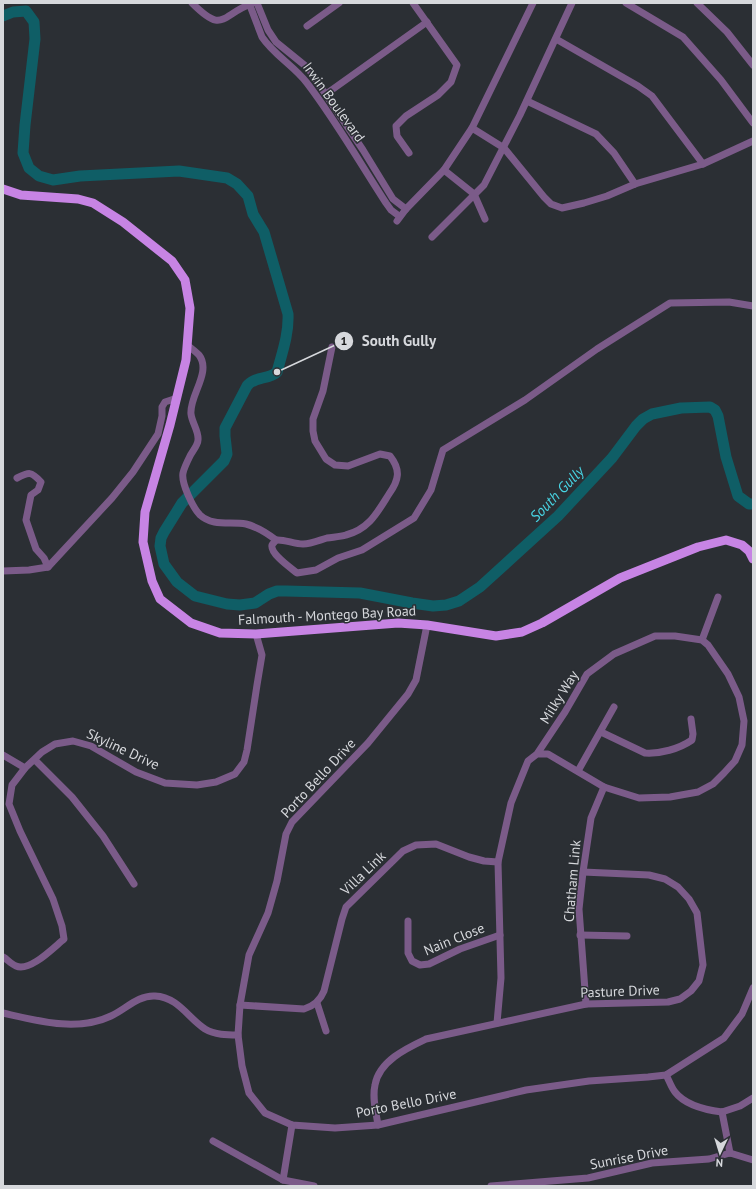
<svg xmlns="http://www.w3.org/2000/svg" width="756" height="1189" font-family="'PT Sans',sans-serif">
  <rect width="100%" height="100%" fill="#2b2f34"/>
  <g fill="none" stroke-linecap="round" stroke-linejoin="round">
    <!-- river -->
    <path stroke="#0f5e66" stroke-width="11" d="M 3,16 L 13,12 L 26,11 L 34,22 L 35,39 L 25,125 L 23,153 L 29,168 L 39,176 L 53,180 L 80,176 L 179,171 L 227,178 L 237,184 L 248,196 L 253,214 L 264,232 L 288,314 C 289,334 282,353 277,372 C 269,380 254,376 247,386 L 225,428 L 225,436 L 227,454 L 224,461 L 182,503 L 164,532 L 161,538 L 160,546 L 164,564 L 177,582 L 195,596 L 227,604 L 240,605 L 255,603 L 269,594 L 277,591 L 286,591 L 360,593 L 412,603 L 433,606 L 446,605 L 459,601 L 480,587 L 558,516 L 612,458 L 636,426 L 643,419 L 652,414 L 681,408 L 710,407 L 715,410 L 718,416 L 726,457 L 738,496 L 749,504 L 753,504"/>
    <!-- minor -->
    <g stroke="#7b5b89" stroke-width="7">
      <path d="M 192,3 C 224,35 220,15 253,3"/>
      <path d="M 249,3 L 262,37 C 274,55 294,66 307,83 C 336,121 360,163 386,203 L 391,210 L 399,216"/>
      <polyline points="257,3 268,30 276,42 308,68 363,150 393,199 406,209"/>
      <polyline points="626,3 683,37 721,80 753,123"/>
      <polyline points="697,3 727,32 753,65"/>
      <polyline points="307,26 339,3"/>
      <polyline points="556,39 638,86 652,96 703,164"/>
      <polyline points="326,94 427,22"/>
      <polyline points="527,101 596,134 614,153 635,184"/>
      <polyline points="472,128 504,148 544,197 551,204 562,208 584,203 607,196 635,184 703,164 753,141"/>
      <polyline points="409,153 397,136 396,126 406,116 438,95 451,82 457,65 413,3"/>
      <polyline points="444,170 474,194 485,219"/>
      <polyline points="397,221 406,209 444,170 472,128 533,3"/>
      <polyline points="432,237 484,185 520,115 572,3"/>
      <path d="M 187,345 C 191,348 195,351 199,355 C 212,372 189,396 191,414 C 192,423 199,431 198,440 C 198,445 192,452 190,456 C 187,462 184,468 183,473 C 181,483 193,508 200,515 C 213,527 231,521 246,524 C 258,527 267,533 276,540"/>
      <path d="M 332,347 L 323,391 L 313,419 L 313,431 L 315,441 L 326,459 L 335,465 L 348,466 L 380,454 L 390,456 C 401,470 399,480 389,494 C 377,513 369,529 346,535 C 340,537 333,537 327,538 C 320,540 311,544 303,544 C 294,544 284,539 276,540 C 275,542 273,543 272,545 C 270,554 291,568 297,573 L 316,570 L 338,558 L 362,550 L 414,518 L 431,490 L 443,450 L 525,400 L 597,349 L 670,303 L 729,302 L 753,306"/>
      <path d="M 17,478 C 29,472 31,471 41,482 L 38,490 L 31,495 L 26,520 L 36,549 L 44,558 L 48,567"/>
      <polyline points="3,571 29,570 48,567 112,498 133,472 158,434 162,416 162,407 165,402 177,398"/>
      <polyline points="427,625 416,680 408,694 368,743 292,822 286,834 277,881 268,913 249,955 240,1005 238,1035 242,1066 249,1093 265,1113 292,1125 335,1128 378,1125 526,1090 589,1081 648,1077 666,1075 724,1038 742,1014 753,988"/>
      <polyline points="702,640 718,597"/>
      <path d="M 601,732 L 645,753 C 660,754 679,749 692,740 L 693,734 L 691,719"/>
      <polyline points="3,755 25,768"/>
      <polyline points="35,760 72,797 103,836 134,884"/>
      <polyline points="578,771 614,707"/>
      <polyline points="408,921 408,953 412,961 420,965 429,964 460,949 500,935"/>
      <polyline points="580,935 627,936"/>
      <path d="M 3,957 C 7,959 11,964 16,966 C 30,972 53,948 64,939 L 62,926 L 53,899 L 20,831 L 9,804 L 12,785 L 25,768 L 42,752 L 55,744 L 73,741 L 91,746 L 136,772 L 165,783 L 197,785 L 216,782 L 235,774 L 244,762 L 247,750 L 257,685 L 262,655 L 256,634"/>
      <polyline points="317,1003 326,1031"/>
      <polyline points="586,1004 579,909 583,872 591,818 604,787"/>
      <path d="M 240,1005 L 304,1009 C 314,1006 320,1001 324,991 L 342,919 L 346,907 L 403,851 L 416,845 L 436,844 L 469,857 L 484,861 L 498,862"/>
      <path d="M 3,1013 C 38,1021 77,1032 111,1016 C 126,1009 138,995 155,996 C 178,997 188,1018 205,1029 C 215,1035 227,1035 238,1035"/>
      <polyline points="497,1023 501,978 498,862 511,803 528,761 537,754 548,754 604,787 639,798 670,797 698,792 713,784 724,773 735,761 742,745 744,721 739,697 728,674 708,645 702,640 675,636 655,636 614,654 587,674 565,712 537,754"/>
      <path d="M 666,1075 C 669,1080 671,1087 675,1092 C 685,1105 706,1110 722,1112"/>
      <polyline points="722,1112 730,1153"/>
      <polyline points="722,1112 740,1106 753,1098"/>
      <path d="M 378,1125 C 376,1112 372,1098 375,1085 C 379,1061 407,1048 426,1039 L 586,1004 L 668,1002 L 680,999 L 691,991 L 699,981 L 703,965 L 697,913 L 689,899 L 678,887 L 665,879 L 649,875 L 583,872"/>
      <polyline points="213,1141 283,1180 314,1186"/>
      <polyline points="730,1153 753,1160"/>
      <polyline points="283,1180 292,1125"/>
      <polyline points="491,1186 588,1178 652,1163 709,1159 730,1153"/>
    </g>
    <!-- major -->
    <polyline stroke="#c784e4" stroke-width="9" points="3,189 21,195 78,199 93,203 123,222 172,261 185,280 190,308 186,360 170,425 145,512 143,542 152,581 160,599 191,623 220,633 256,634 398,623 427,625 496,636 522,632 542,623 620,578 698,547 726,540 742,545 749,551 753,559"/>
  </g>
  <g text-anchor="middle" stroke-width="3" stroke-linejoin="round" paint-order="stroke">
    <!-- street labels -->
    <g font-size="14" fill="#d6d8dc" stroke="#2b2f34">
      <text transform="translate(334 102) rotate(54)" y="5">Irwin Boulevard</text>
      <text transform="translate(327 615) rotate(-3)" y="5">Falmouth - Montego Bay Road</text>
      <text transform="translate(559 697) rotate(-58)" y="5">Milky Way</text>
      <text transform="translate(123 749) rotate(25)" y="5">Skyline Drive</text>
      <text transform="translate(318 778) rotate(-47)" y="5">Porto Bello Drive</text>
      <text transform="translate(363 873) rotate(-44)" y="5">Villa Link</text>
      <text transform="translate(572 881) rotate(-85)" y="5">Chatham Link</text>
      <text transform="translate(454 939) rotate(-22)" y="5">Nain Close</text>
      <text transform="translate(620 991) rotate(-2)" y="5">Pasture Drive</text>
      <text transform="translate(406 1103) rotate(-11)" y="5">Porto Bello Drive</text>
      <text transform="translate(629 1157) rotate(-11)" y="5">Sunrise Drive</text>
    </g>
    <!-- water labels -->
    <g font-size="15" font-style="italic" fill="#48d4e3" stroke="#2b2f34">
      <text transform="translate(557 494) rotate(-46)" y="5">South Gully</text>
    </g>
  </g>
  <!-- callouts -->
  <path fill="none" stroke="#d6d8dc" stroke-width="1.5" d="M277 372L344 341"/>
  <g fill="#d6d8dc" stroke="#2b2f34" stroke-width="1.5">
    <circle cx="277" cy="372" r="4"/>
    <circle cx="344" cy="341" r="10"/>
  </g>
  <g font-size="12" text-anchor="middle" font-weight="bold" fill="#111">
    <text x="344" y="345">1</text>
  </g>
  <g font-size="15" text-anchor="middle" font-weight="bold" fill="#d6d8dc" stroke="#2b2f34" stroke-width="3" stroke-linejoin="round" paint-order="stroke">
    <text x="399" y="346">South Gully</text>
  </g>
  <!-- border -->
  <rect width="756" height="1189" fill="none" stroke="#d6d8dc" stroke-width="8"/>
  <!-- north arrow -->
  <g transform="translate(720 1153) rotate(184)" stroke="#2b2f34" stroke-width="3" paint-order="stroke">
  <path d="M0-3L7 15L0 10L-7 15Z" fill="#d6d8dc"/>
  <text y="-6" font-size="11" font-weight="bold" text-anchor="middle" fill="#d6d8dc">N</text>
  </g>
</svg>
